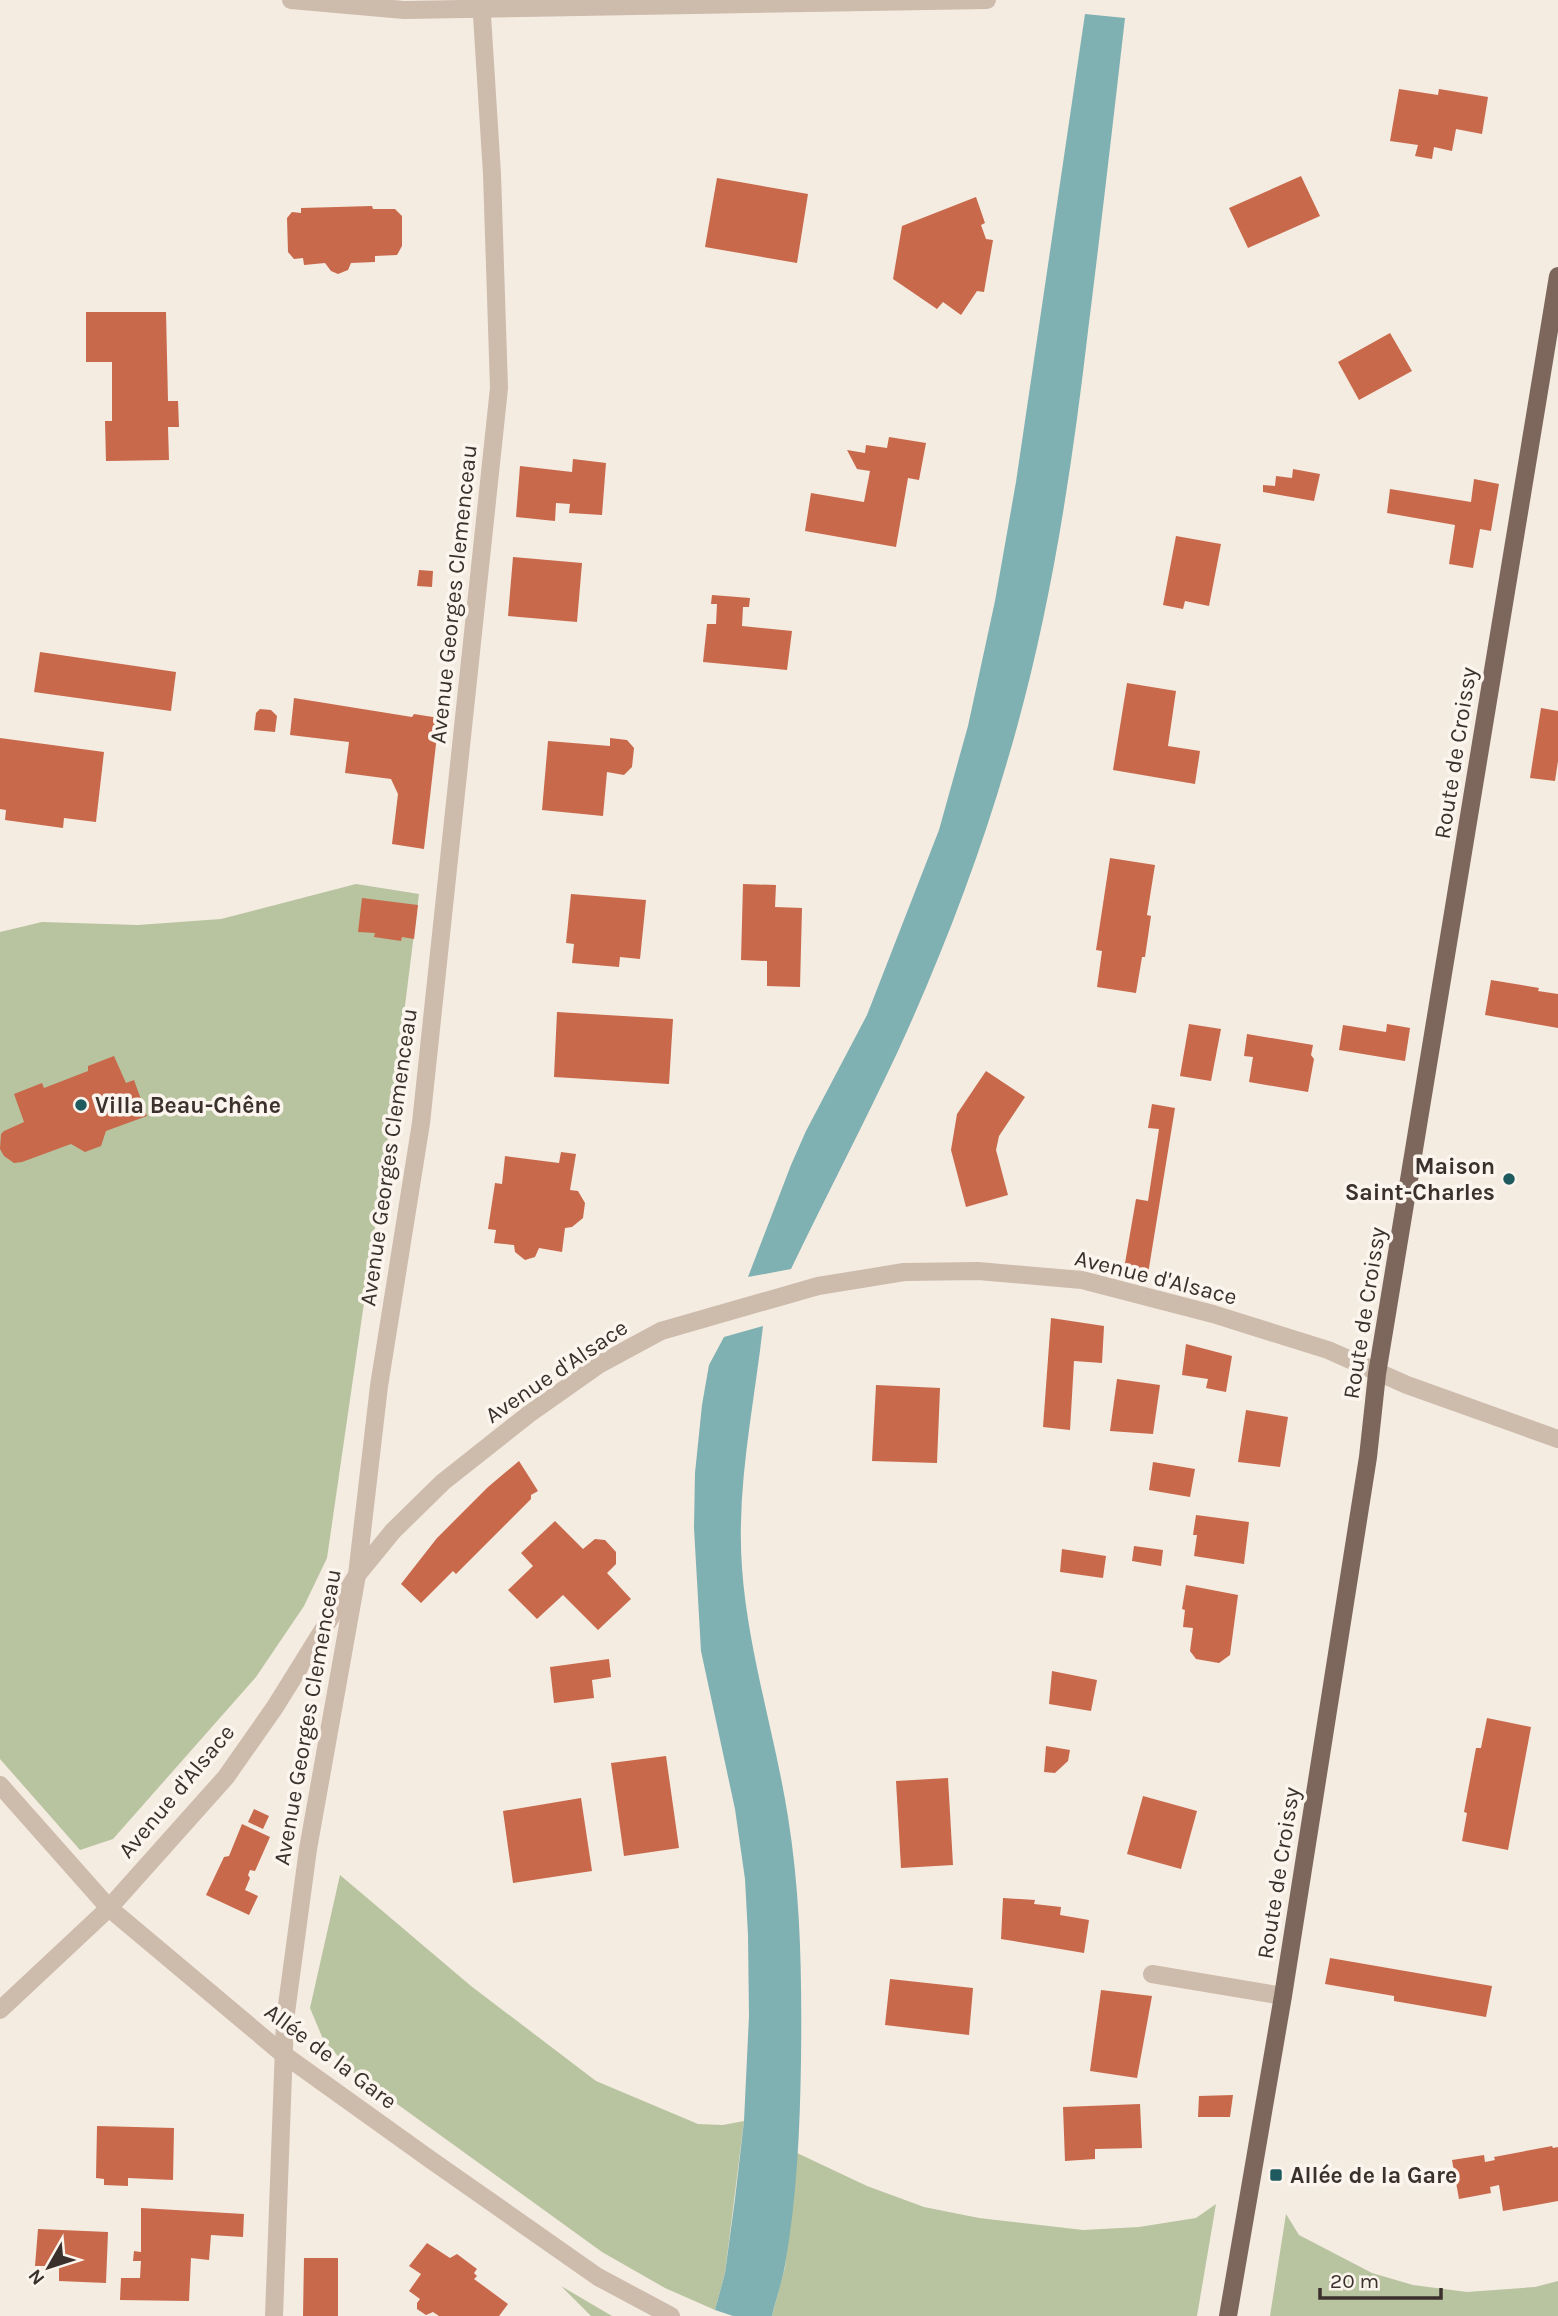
<svg xmlns="http://www.w3.org/2000/svg" width="1558" height="2316" font-family="Karla,sans-serif">
  <rect width="100%" height="100%" fill="#f4ebe1"/>
  <!-- green -->
  <g fill="#b8c4a0">
    <polygon points="356,884 419,894 391,1117 327,1558 304,1606 256,1677 113,1839 80,1850 0,1759 0,932 42,922 138,925 221,919"/>
    <polygon points="340,1875 471,1986 596,2081 698,2124 723,2125 744,2121 725,2273 715,2310 665,2288 602,2252 350,2070 323,2039 310,2008"/>
    <polygon points="797,2153 867,2186 924,2207 979,2218 1083,2230 1139,2227 1196,2218 1216,2204 1197,2316 772,2316 785,2267"/>
    <polygon points="1286,2214 1299,2235 1372,2273 1413,2285 1467,2292 1535,2287 1558,2281 1558,2316 1270,2316"/>
    <polygon points="561,2286 612,2316 591,2316"/>
  </g>
  <!-- water -->
  <g fill="#7fb0b2">
    <path d="M 1085,14 L 1125,18 C 1113,122 1101,227 1088,331 C 1071,476 1049,622 1007,762 C 978,861 941,957 898,1051 C 864,1124 826,1196 791,1269 L 748,1277 L 791,1165 L 806,1131 L 867,1015 L 939,830 L 968,726 L 995,601 L 1016,482 Z"/>
    <path d="M 763,1326 C 754,1406 736,1487 742,1568 C 748,1652 775,1734 788,1817 C 801,1898 802,1978 801,2060 C 800,2128 797,2198 785,2265 C 782,2282 776,2299 772,2316 L 733,2316 L 715,2310 L 725,2273 L 735,2199 L 744,2121 L 749,2016 L 748,1935 L 745,1879 L 735,1809 L 701,1651 L 694,1528 L 695,1473 L 702,1405 L 709,1365 L 724,1337 Z"/>
  </g>
  <!-- building -->
  <g fill="#c8694b">
    <polygon points="1399,89 1438,95 1439,89 1488,97 1482,134 1456,129 1452,151 1434,147 1432,159 1415,156 1418,145 1390,141"/>
    <polygon points="1301,176 1320,216 1248,248 1229,208"/>
    <polygon points="717,178 808,194 797,263 705,247"/>
    <polygon points="976,197 985,223 981,225 986,239 993,240 984,292 977,291 961,315 943,302 937,309 893,279 902,226"/>
    <polygon points="372,206 373,209 395,209 402,216 402,246 397,255 375,256 375,262 351,263 348,270 338,274 331,271 325,263 304,265 303,258 294,259 288,252 287,218 292,212 301,213 301,208"/>
    <polygon points="86,312 166,312 168,401 178,401 179,427 168,427 169,460 106,461 105,421 112,421 112,362 86,362"/>
    <polygon points="1390,333 1412,371 1359,400 1338,362"/>
    <polygon points="889,437 926,443 919,480 908,478 896,547 805,531 811,493 864,502 870,471 857,469 847,450 865,453 866,445 887,448"/>
    <polygon points="573,459 606,463 602,515 569,513 570,504 556,503 555,521 516,517 520,466 572,472"/>
    <polygon points="1293,469 1320,474 1314,501 1263,492 1263,485 1275,486 1276,476 1292,478"/>
    <polygon points="1474,479 1499,484 1491,531 1480,529 1473,568 1449,564 1455,525 1387,513 1390,489 1471,502"/>
    <polygon points="1176,536 1221,544 1209,606 1185,601 1183,609 1163,605"/>
    <polygon points="513,557 582,563 577,622 508,616"/>
    <polygon points="419,570 433,571 432,587 417,586"/>
    <polygon points="712,595 750,598 749,607 743,607 742,626 792,631 787,670 703,662 707,624 716,624 717,604 711,604"/>
    <polygon points="40,652 176,672 171,711 34,692"/>
    <polygon points="1127,683 1176,691 1168,746 1200,751 1195,784 1113,770"/>
    <polygon points="294,698 412,717 414,714 439,718 424,849 392,844 398,794 391,779 345,773 349,742 290,735"/>
    <polygon points="1541,708 1558,711 1558,761 1555,781 1530,778"/>
    <polygon points="260,709 271,710 277,716 275,732 254,730 256,713"/>
    <polygon points="0,738 104,752 96,822 64,818 63,828 5,820 6,810 0,809"/>
    <polygon points="610,738 627,740 634,748 632,767 624,775 607,772 603,816 542,810 548,741 610,746"/>
    <polygon points="1110,858 1155,865 1147,915 1151,916 1145,957 1142,957 1136,993 1097,987 1102,951 1096,950"/>
    <polygon points="743,884 776,885 775,907 802,908 800,987 767,986 767,961 741,960"/>
    <polygon points="571,894 646,900 640,959 620,957 619,967 572,963 574,944 566,943"/>
    <polygon points="362,898 418,905 414,939 402,937 401,941 374,937 375,933 358,932"/>
    <polygon points="1491,980 1539,988 1538,991 1558,994 1558,1028 1485,1015"/>
    <polygon points="557,1012 673,1019 669,1084 554,1077"/>
    <polygon points="1189,1024 1221,1029 1211,1081 1180,1076"/>
    <polygon points="1387,1024 1410,1028 1405,1061 1339,1050 1343,1025 1386,1032"/>
    <polygon points="1247,1034 1313,1045 1311,1055 1314,1059 1308,1092 1249,1082 1253,1057 1244,1056"/>
    <polygon points="114,1056 126,1083 134,1080 147,1116 106,1131 101,1146 85,1152 71,1144 22,1162 14,1163 4,1156 0,1149 1,1134 4,1131 24,1122 14,1094 42,1083 44,1088 88,1071 88,1066"/>
    <polygon points="986,1071 1025,1097 999,1136 996,1150 1008,1195 966,1207 951,1150 957,1114"/>
    <polygon points="1152,1104 1175,1108 1148,1274 1124,1269 1136,1199 1148,1201 1159,1129 1148,1128"/>
    <polygon points="561,1152 576,1154 570,1190 578,1191 585,1203 583,1218 572,1227 565,1228 562,1252 539,1248 535,1257 525,1260 515,1252 514,1245 494,1243 496,1230 488,1229 495,1183 502,1184 505,1156 559,1163"/>
    <polygon points="1051,1318 1104,1326 1102,1363 1074,1361 1070,1430 1043,1427"/>
    <polygon points="1186,1344 1232,1356 1226,1392 1206,1388 1208,1379 1182,1375"/>
    <polygon points="1117,1379 1160,1385 1153,1434 1110,1431"/>
    <polygon points="876,1385 940,1388 937,1463 872,1461"/>
    <polygon points="1246,1410 1288,1417 1280,1467 1238,1462"/>
    <polygon points="519,1461 538,1491 531,1495 531,1499 456,1574 453,1571 421,1603 401,1584 437,1538 488,1487"/>
    <polygon points="1153,1462 1195,1469 1190,1497 1149,1490"/>
    <polygon points="1196,1515 1249,1522 1244,1564 1194,1556 1197,1535 1193,1535"/>
    <polygon points="555,1521 583,1549 595,1539 605,1540 616,1552 616,1564 607,1573 631,1599 598,1630 563,1595 537,1619 508,1590 533,1566 521,1553"/>
    <polygon points="1134,1546 1163,1550 1161,1566 1132,1561"/>
    <polygon points="1062,1549 1106,1556 1103,1578 1060,1572"/>
    <polygon points="1186,1585 1238,1595 1230,1655 1219,1663 1196,1659 1190,1651 1193,1628 1183,1627 1185,1610 1182,1609"/>
    <polygon points="609,1659 611,1677 592,1680 594,1698 554,1703 550,1667"/>
    <polygon points="1052,1671 1097,1680 1091,1711 1049,1704"/>
    <polygon points="1487,1718 1531,1727 1508,1850 1462,1841 1467,1813 1464,1812 1476,1748 1481,1748"/>
    <polygon points="1046,1746 1070,1750 1068,1761 1055,1773 1044,1772"/>
    <polygon points="666,1756 679,1848 624,1856 611,1763"/>
    <polygon points="948,1778 953,1865 901,1868 896,1781"/>
    <polygon points="1143,1796 1197,1811 1181,1869 1127,1854"/>
    <polygon points="581,1798 592,1871 513,1883 503,1811"/>
    <polygon points="254,1809 269,1816 263,1829 248,1822"/>
    <polygon points="242,1824 270,1837 255,1871 250,1870 248,1875 250,1878 245,1890 258,1896 249,1915 206,1895 224,1857 229,1856"/>
    <polygon points="1003,1898 1035,1900 1034,1904 1061,1907 1060,1915 1089,1920 1084,1953 1001,1939"/>
    <polygon points="1330,1958 1492,1986 1486,2017 1394,2001 1394,1996 1325,1984"/>
    <polygon points="890,1979 973,1988 969,2035 885,2025"/>
    <polygon points="1101,1990 1152,1996 1137,2078 1090,2071"/>
    <polygon points="1233,2095 1230,2117 1198,2117 1199,2096"/>
    <polygon points="1140,2104 1142,2148 1095,2149 1095,2159 1065,2161 1063,2107"/>
    <polygon points="97,2126 174,2128 173,2180 128,2178 128,2186 104,2185 104,2179 96,2178"/>
    <polygon points="1552,2146 1553,2148 1558,2147 1558,2201 1503,2211 1499,2185 1490,2187 1491,2193 1459,2199 1452,2160 1484,2155 1485,2162 1495,2160 1494,2157"/>
    <polygon points="141,2208 244,2214 243,2237 211,2235 209,2260 191,2258 189,2301 120,2300 121,2278 140,2278 141,2261 133,2261 134,2251 141,2252"/>
    <polygon points="38,2229 108,2232 106,2283 59,2281 59,2266 35,2266"/>
    <polygon points="427,2243 450,2258 457,2254 477,2269 474,2273 477,2276 474,2279 508,2304 499,2316 439,2316 433,2312 426,2315 417,2309 417,2303 420,2299 409,2291 421,2274 409,2266"/>
    <polygon points="304,2258 338,2258 338,2316 303,2316"/>
  </g>
  <g fill="none" stroke-linecap="round" stroke-linejoin="round">
    <!-- minor -->
    <g stroke="#cdbbac" stroke-width="18">
      <polyline points="291,0 404,10 987,0"/>
      <polyline points="0,1785 109,1908 283,2054 431,2160 598,2277 671,2316"/>
      <polyline points="1152,1974 1283,1996"/>
      <polyline points="0,2010 109,1908 226,1777 275,1707 357,1575 393,1531 443,1482 529,1414 600,1364 661,1331 818,1286 904,1272 978,1271 1082,1280 1213,1314 1328,1350 1407,1385 1558,1439"/>
      <polyline points="274,2316 285,2020 308,1849 357,1575 379,1386 421,1123 499,388 492,174 481,0"/>
    </g>
    <!-- major -->
    <polyline stroke="#7d675c" stroke-width="18" points="1228,2316 1283,1996 1368,1457 1377,1374 1558,276"/>
  </g>
  <!-- markers -->
  <g fill="#1f5a5e" stroke="#fbf5ee" stroke-width="2.5">
    <circle cx="81" cy="1105" r="7"/>
    <circle cx="1509" cy="1179" r="7"/>
    <rect x="1269" y="2168" width="14" height="14" rx="3.5"/>
  </g>
  <g text-anchor="middle" stroke-width="7" stroke-linejoin="round" paint-order="stroke">
    <!-- street labels -->
    <g font-size="23" fill="#3b302b" stroke="#fbf5ee">
      <text transform="translate(453 594) rotate(-84)" y="8">Avenue Georges Clemenceau</text>
      <text transform="translate(1455 753) rotate(-81)" y="8">Route de Croissy</text>
      <text transform="translate(388 1157) rotate(-82)" y="8">Avenue Georges Clemenceau</text>
      <text transform="translate(1156 1277) rotate(14)" y="8">Avenue d'Alsace</text>
      <text transform="translate(1364 1313) rotate(-81)" y="8">Route de Croissy</text>
      <text transform="translate(556 1371) rotate(-34)" y="8">Avenue d'Alsace</text>
      <text transform="translate(307 1717) rotate(-80)" y="8">Avenue Georges Clemenceau</text>
      <text transform="translate(176 1791) rotate(-50)" y="8">Avenue d'Alsace</text>
      <text transform="translate(1278 1873) rotate(-81)" y="8">Route de Croissy</text>
      <text transform="translate(331 2056) rotate(37)" y="8">Allée de la Gare</text>
    </g>
    <!-- poi labels -->
    <g font-size="23" font-weight="bold" fill="#3b302b" stroke="#fbf5ee" text-anchor="start">
      <text x="95" y="1113">Villa Beau-Chêne</text>
      <text x="1495" y="1174" text-anchor="end">Maison<tspan x="1495" dy="26">Saint-Charles</tspan></text>
      <text x="1290" y="2183">Allée de la Gare</text>
    </g>
  </g>
  <!-- north arrow -->
  <g transform="translate(49 2267) rotate(231)" stroke="#fbf5ee" stroke-width="5" paint-order="stroke">
  <path d="M0-5L12 26L0 18L-12 26Z" fill="#3b302b"/>
  <text y="-10" font-size="19" font-weight="bold" text-anchor="middle" fill="#3b302b">N</text>
  </g>
  <!-- scale -->
  <path d="M1320 2288v10h121v-10" fill="none" stroke="#3b302b" stroke-width="3.5"/>
  <text x="1330" y="2288" font-size="21" fill="#3b302b" stroke="#fbf5ee" stroke-width="5" paint-order="stroke">20 m</text>
</svg>
